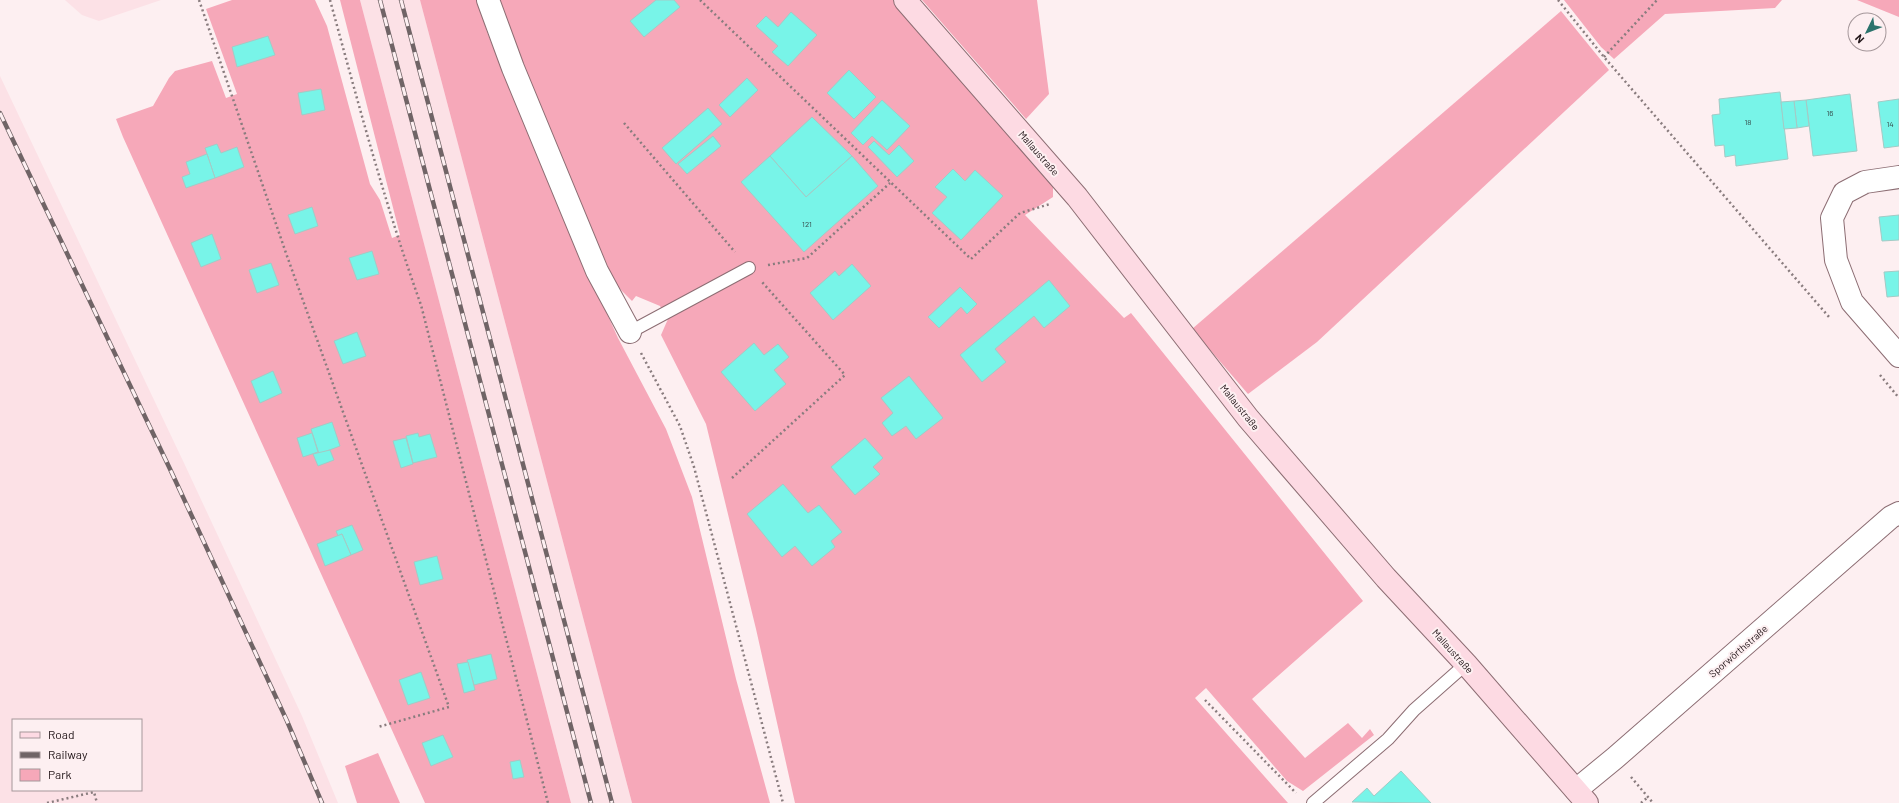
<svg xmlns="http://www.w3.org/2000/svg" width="1899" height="803" font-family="Barlow,sans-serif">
  <rect width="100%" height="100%" fill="#fdeff1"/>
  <!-- built -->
  <g fill="#fce1e6" fill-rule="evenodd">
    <polygon points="65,0 161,0 99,21 82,15"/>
    <polygon points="360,0 420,0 632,803 571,803"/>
    <path d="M 0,76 L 184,463 L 302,716 L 338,803 L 0,803 ZM 13,720 L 141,720 L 141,790 L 13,790 Z"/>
  </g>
  <!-- green -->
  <g fill="#f6a8b9">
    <polygon points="232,0 315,0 327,26 370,184 380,200 392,238 400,235 340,0 360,0 571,803 425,803 123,137 116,119 153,106 169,78 175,71 212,61 226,98 237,94 206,9"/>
    <polygon points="420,0 478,0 487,32 552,192 618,338 666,429 692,497 736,679 770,803 632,803"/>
    <polygon points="497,0 893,0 949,63 1053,186 1053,197 1025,215 1124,318 1131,313 1363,601 1252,699 1305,758 1348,723 1362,738 1370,729 1374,735 1303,791 1287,781 1206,688 1195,698 1288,803 795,803 756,629 706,424 661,335 668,319 660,306 636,296 632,301 616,285 574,190"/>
    <polygon points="922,0 1037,0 1049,94 1026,119"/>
    <polygon points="1564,0 1782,0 1775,8 1665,14 1614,59 1601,47"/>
    <polygon points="1857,0 1899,0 1899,17"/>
    <polygon points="1561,11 1609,70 1317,342 1248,394 1192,329"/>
    <polygon points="378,753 400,803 357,803 345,766"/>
  </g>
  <!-- building -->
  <g fill="#78f4e8" stroke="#a4cac5">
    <polygon points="656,0 674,0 680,7 644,37 630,21"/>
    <polygon points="791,12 817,35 788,66 772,52 778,46 756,26 766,16 778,27"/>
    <polygon points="268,36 275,55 237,67 232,47"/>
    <polygon points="849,70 876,97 854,119 827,93"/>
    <polygon points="747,78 758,90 730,117 719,105"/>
    <polygon points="321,89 325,110 302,115 298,93"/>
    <polygon points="1780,92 1788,159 1736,166 1735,155 1725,157 1724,145 1715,146 1712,115 1720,114 1719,99"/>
    <polygon points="1850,94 1857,151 1813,156 1806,100"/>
    <polygon points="1899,99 1899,146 1884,148 1878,102"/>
    <polygon points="882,100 910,126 887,150 872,136 863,145 851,133"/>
    <polygon points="1806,100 1809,126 1797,128 1794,101"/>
    <polygon points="1794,101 1797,128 1784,129 1781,102"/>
    <polygon points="708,108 722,124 676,164 662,148"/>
    <polygon points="812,117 852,156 806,197 770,156"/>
    <polygon points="713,136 721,146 687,174 678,164"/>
    <polygon points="874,141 889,155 899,145 914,161 897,177 868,147"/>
    <polygon points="217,144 221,153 237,147 244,167 215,178 205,148"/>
    <polygon points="207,154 215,178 186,188 182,177 190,174 186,162"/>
    <polygon points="770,156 806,197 852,156 878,186 804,252 741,182"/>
    <polygon points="953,169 965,181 975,170 1003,196 961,240 932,213 947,197 935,187"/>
    <polygon points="312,207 318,226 295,234 288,215"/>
    <polygon points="1899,215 1899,240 1882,241 1879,217"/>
    <polygon points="212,234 221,259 201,267 191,243"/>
    <polygon points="372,251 379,274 357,280 349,258"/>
    <polygon points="271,263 279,285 257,293 249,270"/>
    <polygon points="852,264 871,286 833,320 810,293 835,271 839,276"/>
    <polygon points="1899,271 1899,296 1887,297 1884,272"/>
    <polygon points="1049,280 1070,306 1044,328 1034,316 995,349 1006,362 982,382 960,355"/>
    <polygon points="960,287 977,304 967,314 961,307 939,328 928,317"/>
    <polygon points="357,332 366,356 343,364 334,341"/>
    <polygon points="754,343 764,355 778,344 789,357 774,370 786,384 755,411 721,372"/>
    <polygon points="273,371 282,393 260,403 251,381"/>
    <polygon points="909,376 943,418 916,439 906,426 892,436 882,423 893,413 881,398"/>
    <polygon points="332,422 340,446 319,454 311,429"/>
    <polygon points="312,433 318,452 303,457 297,438"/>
    <polygon points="418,433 419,437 430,434 437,457 413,463 406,436"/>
    <polygon points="406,438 413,464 401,468 393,441"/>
    <polygon points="865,438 883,458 873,467 880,474 855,495 831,467"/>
    <polygon points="330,450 334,460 318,466 313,454"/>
    <polygon points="783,484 808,513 819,505 842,532 831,541 835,547 812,566 795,546 782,557 747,514"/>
    <polygon points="352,525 363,550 351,555 342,534 338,536 336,531"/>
    <polygon points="342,534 351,555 325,566 317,544"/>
    <polygon points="437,556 443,579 420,585 414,562"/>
    <polygon points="491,654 497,679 474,685 467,660"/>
    <polygon points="468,662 475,690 464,693 457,664"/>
    <polygon points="421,672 430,698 408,705 399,680"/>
    <polygon points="443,735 453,757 431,766 422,743"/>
    <polygon points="520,760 524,777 513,779 510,762"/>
    <polygon points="1401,771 1431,803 1352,802 1367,788 1374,796"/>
  </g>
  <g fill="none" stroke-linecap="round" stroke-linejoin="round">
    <!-- lane casing -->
    <g stroke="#8c6d73" stroke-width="14">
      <g id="lane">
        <polyline points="630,332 749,268"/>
        <polyline points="1313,803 1388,739 1414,710 1466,664"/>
      </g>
    </g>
    <!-- street casing -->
    <g stroke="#8c6d73" stroke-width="24">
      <g id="street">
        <polyline points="488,0 513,68 597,271 630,332"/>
        <polyline points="1899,177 1865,182 1844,193 1832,218 1836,260 1852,302 1899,356"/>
        <polyline points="1576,790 1615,758 1891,517 1899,513"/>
      </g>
    </g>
    <!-- secondary casing -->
    <g stroke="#8c6d73" stroke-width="24">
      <polyline id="secondary" points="905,0 1077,197 1248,418 1386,578 1466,664 1587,803"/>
    </g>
    <!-- path -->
    <g stroke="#897c7e" stroke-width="2.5" stroke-dasharray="2 3" stroke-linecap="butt">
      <polyline points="199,0 287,256 449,707 378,727"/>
      <path d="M 330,0 C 358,102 385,205 421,305 L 548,803"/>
      <polyline points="700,0 971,259 1020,213 1050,204"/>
      <polyline points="1558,0 1604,57 1829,317"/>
      <polyline points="1604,57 1657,0"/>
      <polyline points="624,123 735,252"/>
      <polyline points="768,265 807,258 890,183"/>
      <polyline points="641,353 680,426 694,467 783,803"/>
      <polyline points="1880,375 1899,398"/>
      <polyline points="732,478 845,375 762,282"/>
      <polyline points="1205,700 1296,793"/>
      <polyline points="1631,777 1653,803"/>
      <polyline points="47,803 94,792 97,803"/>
      <polyline points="1641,803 1648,797"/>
    </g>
    <!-- lane -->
    <use href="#lane" stroke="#fff" stroke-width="12"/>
    <!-- street -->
    <use href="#street" stroke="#fff" stroke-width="22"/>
    <!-- secondary -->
    <use href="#secondary" stroke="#fddae3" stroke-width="22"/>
    <!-- rail casing -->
    <g stroke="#706466" stroke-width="4.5">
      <g id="rail">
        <polyline points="380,0 591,803"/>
        <polyline points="401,0 612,803"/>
        <polyline points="0,113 170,469 287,721 322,803"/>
      </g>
    </g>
    <!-- rail -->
    <use href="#rail" stroke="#fdeff1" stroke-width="3" stroke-dasharray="9" stroke-linecap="butt"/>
  </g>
  <g text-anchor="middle" stroke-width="4" stroke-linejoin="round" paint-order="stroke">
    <!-- number labels -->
    <g font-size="8" fill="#364c4b">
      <text x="1830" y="116">16</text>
      <text x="1748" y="125">18</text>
      <text x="1890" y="127">14</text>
      <text x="807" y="227">121</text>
    </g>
    <!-- street labels -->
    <g font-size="10" fill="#201417" stroke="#fdeff1">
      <text transform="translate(1039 153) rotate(49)" y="4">Mallaustraße</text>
      <text transform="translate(1240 407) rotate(51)" y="4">Mallaustraße</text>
      <text transform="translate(1453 651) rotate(48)" y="4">Mallaustraße</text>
      <text transform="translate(1738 651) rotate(-41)" y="4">Sporwörthstraße</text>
    </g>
  </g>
  <!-- legend -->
  <rect x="12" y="719" width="130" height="72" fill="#fdeff1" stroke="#a5979a"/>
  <rect x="20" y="732" width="20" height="6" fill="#fddae3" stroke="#a5979a"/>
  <text x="48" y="739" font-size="12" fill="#201417">Road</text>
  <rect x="20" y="752" width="20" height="6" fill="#706466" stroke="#a5979a"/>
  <text x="48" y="759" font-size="12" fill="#201417">Railway</text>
  <rect x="20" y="769" width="20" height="12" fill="#f6a8b9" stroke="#a5979a"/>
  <text x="48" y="779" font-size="12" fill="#201417">Park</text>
  <!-- north arrow -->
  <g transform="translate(1867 32) rotate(227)"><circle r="19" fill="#fdeff1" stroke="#a5979a"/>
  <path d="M0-3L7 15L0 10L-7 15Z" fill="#2b736c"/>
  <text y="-6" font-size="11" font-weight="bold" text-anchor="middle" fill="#201417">N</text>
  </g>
</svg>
